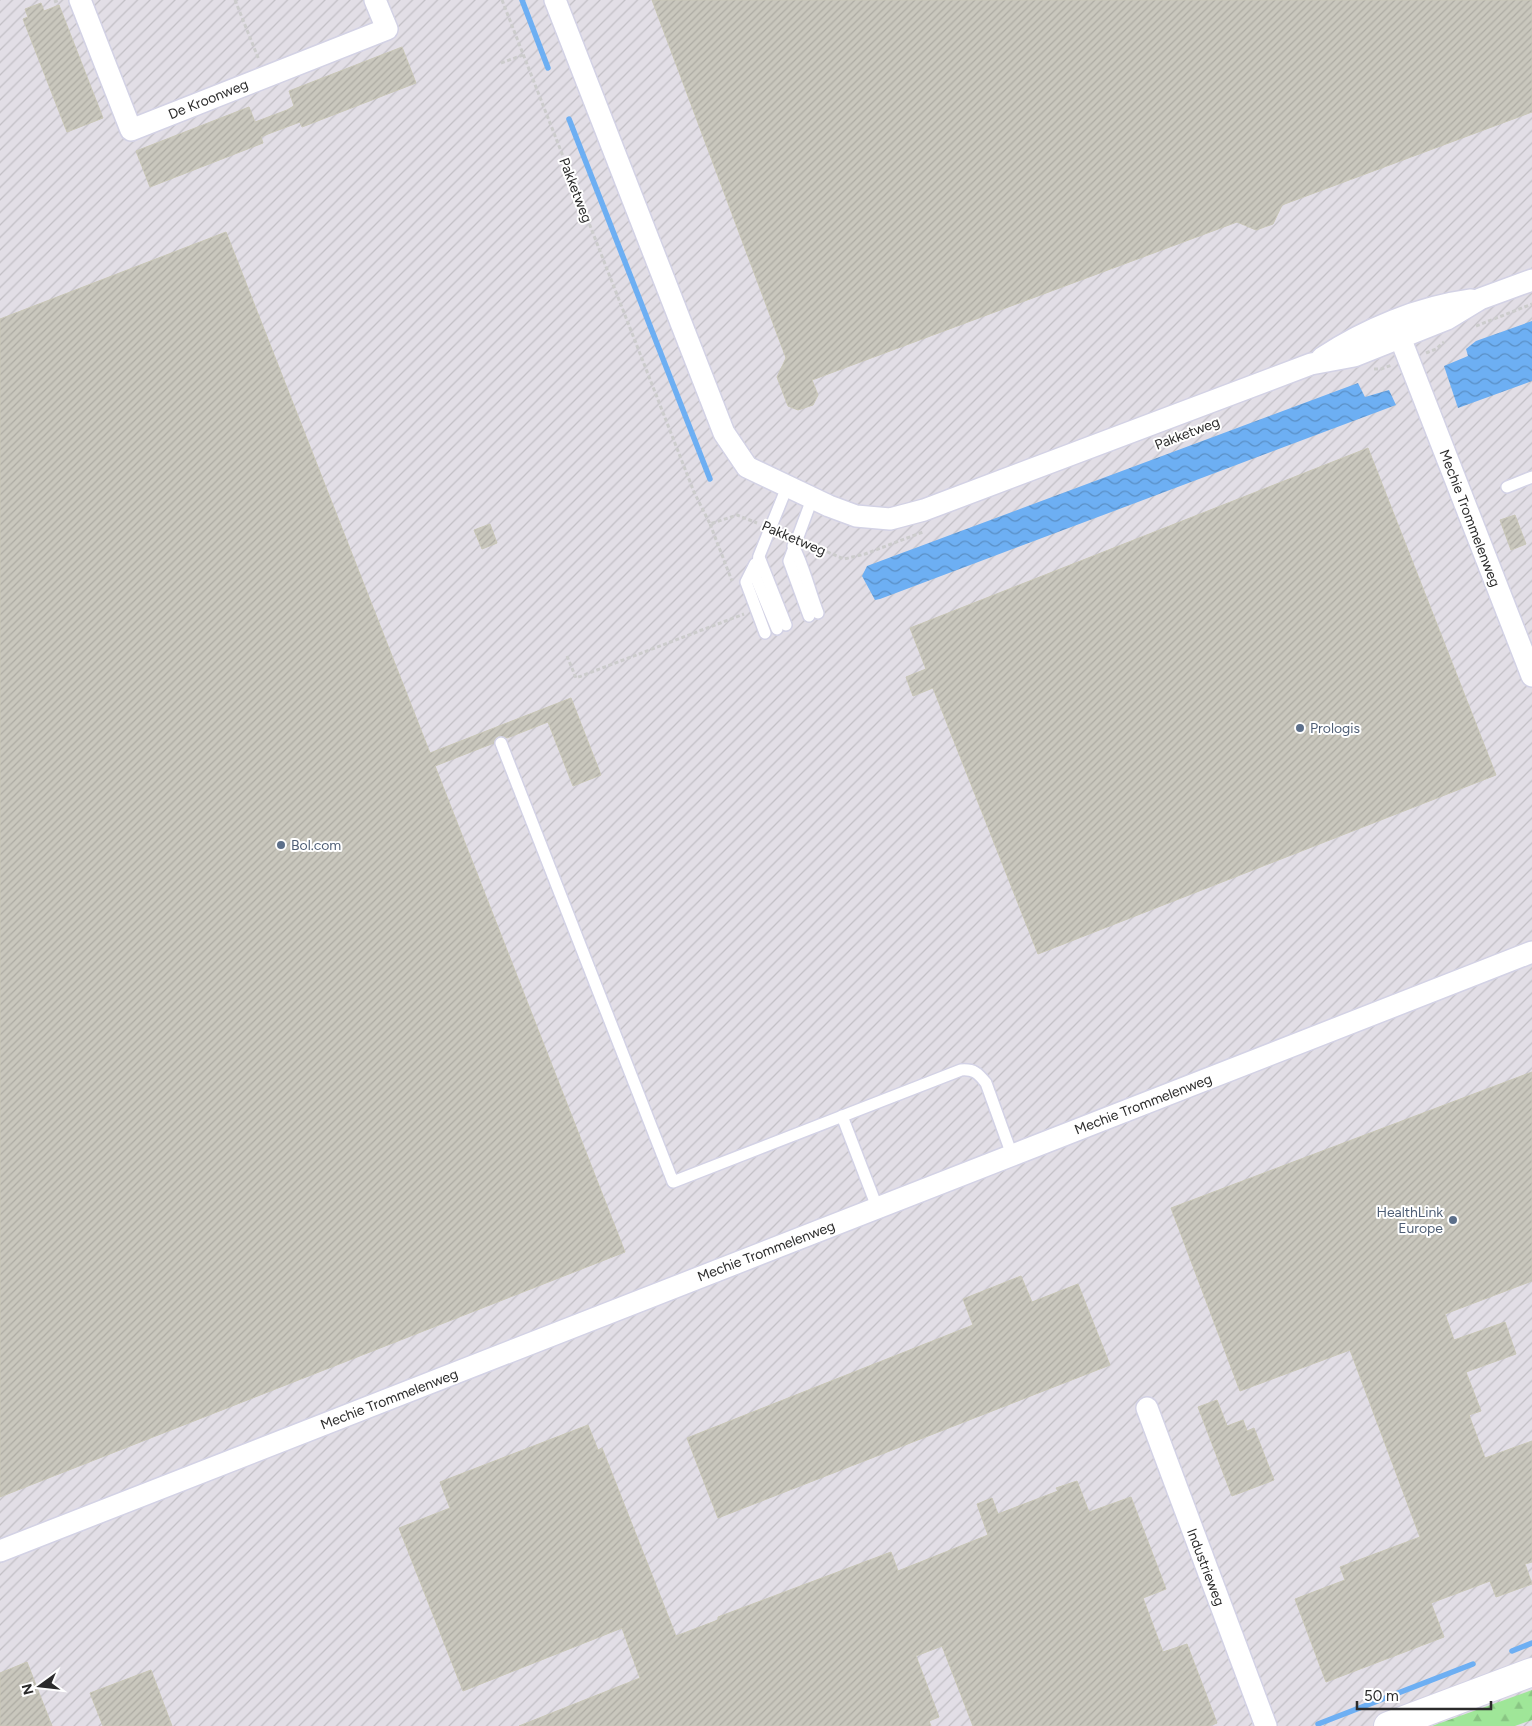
<svg xmlns="http://www.w3.org/2000/svg" width="1532" height="1726" font-family="Figtree,sans-serif">
  <defs>
    <pattern id="industrial-furrows" width="10" height="10" patternUnits="userSpaceOnUse" patternTransform="scale(1.25)"><rect width="10" height="10" fill="#e2dee6"/><path d="M-1 1l2-2M0 10L10 0M9 11l2-2" fill="none" stroke="#c2bfc5"/></pattern>
    <pattern id="forest-firs" width="22" height="20" patternUnits="userSpaceOnUse" patternTransform="scale(1.25)"><rect width="22" height="20" fill="#9fe698"/><path d="M5 1l3.5 6h-7zM16 11l3.5 6h-7z" fill="#89c583"/></pattern>
    <pattern id="water-waves" width="16" height="10" patternUnits="userSpaceOnUse" patternTransform="scale(1.25)"><rect width="16" height="10" fill="#6daff3"/><path d="M0 5q4-4 8 0t8 0" fill="none" stroke="#5a8fc5"/></pattern>
    <pattern id="building-hatch" width="6" height="6" patternUnits="userSpaceOnUse" patternTransform="scale(1.25)"><rect width="6" height="6" fill="#c9c7bd"/><path d="M-1 1l2-2M0 6l6-6M5 7l2-2" fill="none" stroke="#adaba3"/></pattern>
  </defs>
  <rect width="100%" height="100%" fill="#eeebdd"/>
  <!-- industrial -->
  <rect fill="url(#industrial-furrows)" x="0" y="0" width="1532" height="1726"/>
  <!-- forest -->
  <polygon fill="url(#forest-firs)" points="1532,1690 1532,1720 1515,1726 1432,1726"/>
  <!-- water -->
  <g fill="url(#water-waves)">
    <polygon points="1532,321 1532,381 1458,408 1444,366 1468,356 1466,349 1476,341"/>
    <polygon points="1358,383 1365,397 1389,390 1396,405 880,599 875,600 862,576 867,566"/>
  </g>
  <g fill="none" stroke-linecap="round" stroke-linejoin="round">
    <!-- stream -->
    <g stroke="#6daff3" stroke-width="5.5">
      <polyline points="522,0 548,68"/>
      <polyline points="569,119 710,479"/>
      <polyline points="1512,1651 1532,1643"/>
      <polyline points="1318,1724 1473,1664"/>
    </g>
  </g>
  <!-- building -->
  <g fill="url(#building-hatch)" stroke="#c9c7b7">
    <polygon points="652,0 1532,0 1532,112 1282,205 1273,224 1256,230 1237,222 812,380 818,395 813,405 798,410 788,406 777,377 786,358"/>
    <polygon points="41,3 44,11 59,5 103,118 67,132 23,19 28,17 25,9"/>
    <polygon points="402,47 416,83 302,127 300,122 268,134 261,137 263,143 150,187 136,151 249,107 255,122 287,110 294,106 289,91"/>
    <polygon points="226,232 430,753 571,698 601,775 573,786 548,722 507,738 498,736 494,743 435,766 625,1252 0,1497 0,319"/>
    <polygon points="1368,448 1496,775 1038,954 933,688 913,696 906,677 926,669 910,628"/>
    <polygon points="1515,515 1526,544 1511,550 1500,520"/>
    <polygon points="490,524 497,543 482,549 474,530"/>
    <polygon points="1532,1072 1532,1281 1445,1314 1454,1340 1505,1322 1516,1354 1466,1372 1481,1411 1469,1415 1485,1458 1532,1441 1532,1562 1525,1564 1532,1584 1496,1597 1490,1581 1431,1603 1444,1637 1326,1682 1295,1599 1345,1580 1340,1567 1420,1537 1350,1350 1240,1391 1171,1208"/>
    <polygon points="1021,1276 1032,1302 1078,1284 1110,1365 718,1518 687,1438 973,1325 963,1299"/>
    <polygon points="1217,1400 1227,1426 1243,1420 1247,1431 1254,1428 1274,1480 1232,1496 1198,1407"/>
    <polygon points="588,1425 598,1450 602,1448 676,1636 718,1620 718,1617 891,1552 898,1571 988,1535 977,1504 992,1498 998,1514 1058,1491 1056,1488 1077,1481 1089,1512 1131,1497 1166,1589 1143,1598 1163,1652 1187,1644 1217,1723 1209,1726 973,1726 942,1646 916,1656 939,1717 929,1721 931,1726 519,1726 640,1678 622,1628 463,1691 399,1528 450,1508 440,1482"/>
    <polygon points="27,1662 52,1726 0,1726 0,1673"/>
    <polygon points="151,1670 172,1726 103,1726 90,1693"/>
  </g>
  <g fill="none" stroke-linecap="round" stroke-linejoin="round">
    <!-- service casing -->
    <g stroke="#d3d2e5" stroke-width="14">
      <g id="service">
        <polyline points="1507,487 1532,477"/>
        <path d="M 793,546 C 803,563 810,593 818,613"/>
        <polyline points="759,557 786,625"/>
        <polyline points="755,564 746,582 765,633"/>
        <polyline points="809,616 789,561 812,499"/>
        <polyline points="777,629 756,578 759,556 787,487"/>
        <path d="M 501,743 L 673,1182 L 961,1070 C 974,1069 978,1073 986,1083 L 1012,1155"/>
        <polyline points="842,1116 877,1207"/>
      </g>
    </g>
    <!-- minor casing -->
    <g stroke="#d3d2e5" stroke-width="24">
      <g id="minor">
        <polyline points="80,0 131,130 387,29 375,0"/>
        <polyline points="555,0 724,433 747,467 829,506 856,516 890,519 924,510 1311,364 1354,356 1447,319 1480,299 1532,280"/>
        <polyline points="1394,322 1532,676"/>
        <path d="M 1322,358 C 1366,329 1419,307 1471,300"/>
        <polyline points="1147,1408 1266,1726"/>
        <polyline points="0,1551 1532,952"/>
      </g>
    </g>
    <!-- tertiary casing -->
    <g stroke="#d3d2e5" stroke-width="30">
      <polyline id="tertiary" points="1388,1726 1532,1672"/>
    </g>
    <!-- path -->
    <g stroke="#ccc" stroke-width="3" stroke-dasharray="4 2.5" stroke-linecap="butt">
      <polyline points="235,0 259,60"/>
      <polyline points="502,0 694,492 710,524 737,515 757,523"/>
      <polyline points="54,2 59,0"/>
      <polyline points="501,63 523,55"/>
      <polyline points="1476,326 1532,304"/>
      <polyline points="1426,353 1436,349 1444,342"/>
      <polyline points="1374,369 1381,369 1392,365"/>
      <polyline points="710,524 732,581"/>
      <polyline points="809,544 844,559 865,554 923,532"/>
      <polyline points="567,656 576,678 744,614"/>
    </g>
    <!-- service -->
    <use href="#service" stroke="#fff" stroke-width="11"/>
    <!-- minor -->
    <use href="#minor" stroke="#fff" stroke-width="21"/>
    <!-- tertiary -->
    <use href="#tertiary" stroke="#fff" stroke-width="28"/>
  </g>
  <!-- markers -->
  <g fill="#5c6f8a" stroke="#fff" stroke-width="2">
    <circle cx="1300" cy="728" r="5"/>
    <circle cx="281" cy="845" r="5"/>
    <circle cx="1453" cy="1220" r="5"/>
  </g>
  <g text-anchor="middle" stroke-width="4" stroke-linejoin="round" paint-order="stroke">
    <!-- street labels -->
    <g font-size="14" fill="#2b2b2b" stroke="#fff">
      <text transform="translate(208 99) rotate(-22)" y="5">De Kroonweg</text>
      <text transform="translate(576 190) rotate(69)" y="5">Pakketweg</text>
      <text transform="translate(1187 433) rotate(-21)" y="5">Pakketweg</text>
      <text transform="translate(1470 518) rotate(69)" y="5">Mechie Trommelenweg</text>
      <text transform="translate(794 538) rotate(23)" y="5">Pakketweg</text>
      <text transform="translate(1143 1104) rotate(-21)" y="5">Mechie Trommelenweg</text>
      <text transform="translate(766 1251) rotate(-21)" y="5">Mechie Trommelenweg</text>
      <text transform="translate(389 1399) rotate(-21)" y="5">Mechie Trommelenweg</text>
      <text transform="translate(1206 1567) rotate(69)" y="5">Industrieweg</text>
    </g>
    <!-- service labels -->
    <g font-size="14" fill="#4e5e75" stroke="#fff" text-anchor="start">
      <text x="1310" y="733">Prologis</text>
      <text x="291" y="850">Bol.com</text>
      <text x="1443" y="1217" text-anchor="end">HealthLink<tspan x="1443" dy="16">Europe</tspan></text>
    </g>
  </g>
  <!-- north arrow -->
  <g transform="translate(40 1686) rotate(255)" stroke="#ffffff" stroke-width="4" paint-order="stroke">
  <path d="M0-4L9 19L0 12L-9 19Z" fill="#2b2b2b"/>
  <text y="-8" font-size="14" font-weight="bold" text-anchor="middle" fill="#2b2b2b">N</text>
  </g>
  <!-- scale -->
  <path d="M1357 1701v8h134v-8" fill="none" stroke="#2b2b2b" stroke-width="2.5"/>
  <text x="1364" y="1701" font-size="15" fill="#2b2b2b" stroke="#ffffff" stroke-width="4" paint-order="stroke">50 m</text>
</svg>
